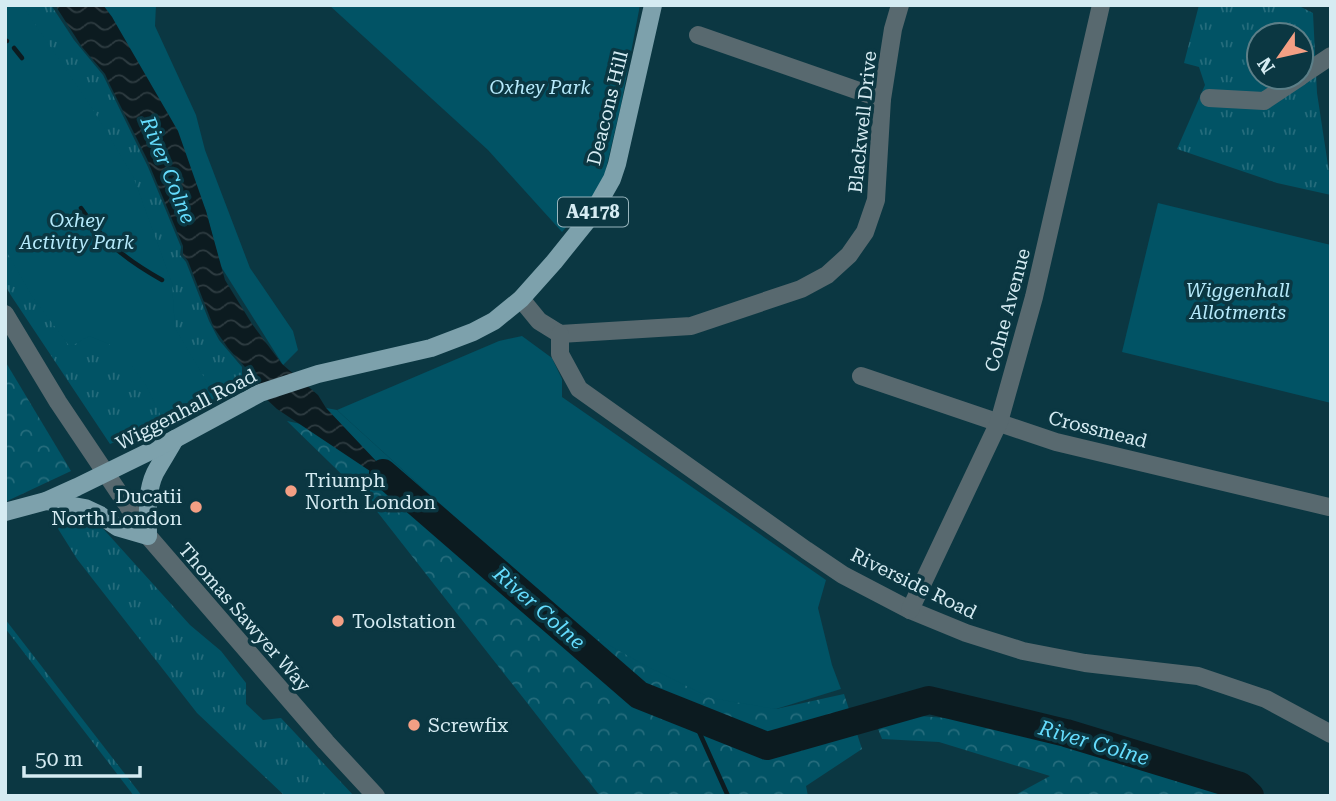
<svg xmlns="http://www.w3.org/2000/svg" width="1336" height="801" font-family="'Roboto Serif',serif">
  <defs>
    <pattern id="grass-tufts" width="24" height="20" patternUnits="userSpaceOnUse" patternTransform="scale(1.75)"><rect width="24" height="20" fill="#015365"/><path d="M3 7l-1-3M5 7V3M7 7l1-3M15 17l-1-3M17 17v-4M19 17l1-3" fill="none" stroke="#256c7c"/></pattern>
    <pattern id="forest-crowns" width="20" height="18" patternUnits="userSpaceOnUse" patternTransform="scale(1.75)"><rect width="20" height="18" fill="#015365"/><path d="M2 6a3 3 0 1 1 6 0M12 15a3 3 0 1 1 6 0" fill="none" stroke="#256c7c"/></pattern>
    <pattern id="water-waves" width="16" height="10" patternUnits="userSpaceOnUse" patternTransform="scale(1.75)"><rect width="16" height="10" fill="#0c1b20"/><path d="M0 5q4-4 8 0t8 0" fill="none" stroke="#2e3c41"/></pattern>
  </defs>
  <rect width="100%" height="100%" fill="#0b3742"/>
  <!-- grass -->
  <g fill="url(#grass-tufts)" fill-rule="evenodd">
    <polygon points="5,5 51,5 74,40 103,75 148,167 181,247 180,255 186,262 209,321 219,340 242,367 242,375 250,386 110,444 10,294 5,285"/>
    <path d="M 1199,5 L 1297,5 L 1313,13 L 1317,93 L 1331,185 L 1331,195 L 1277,183 L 1177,149 L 1205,85 L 1199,67 L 1184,63 ZM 1259,35 L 1301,35 L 1301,77 L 1259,77 Z"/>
    <polygon points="65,513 98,523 190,625 221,651 246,683 246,704 263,720 281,718 354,796 285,796 197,713 77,559 50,516"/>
    <polygon points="5,619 142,796 134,796 5,628"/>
  </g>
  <!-- forest -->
  <g fill="url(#forest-crowns)">
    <polygon points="5,361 71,471 5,502"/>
    <polygon points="326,408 337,410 573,625 776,709 844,694 862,749 806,786 808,796 600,796 368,500 287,421 301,424 408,496"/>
    <polygon points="908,715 970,720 1006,729 1139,766 1229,796 1013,796 1050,776 939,742 882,739 875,721"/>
  </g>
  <!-- green -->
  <g fill="#015365">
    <polygon points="5,5 22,5 92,108 133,176 172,283 175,328 211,389 161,416 146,385 132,366 109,344 89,336 70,347 32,296 5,249"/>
    <polygon points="103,5 156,5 155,26 196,115 205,150 250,268 293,331 298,350 283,365 220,265 206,211 112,17"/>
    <polygon points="329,5 640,5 621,105 602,186 562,232 488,150"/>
    <polygon points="1158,203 1331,245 1331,403 1122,352"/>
    <polygon points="522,336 552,358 562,379 562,397 826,580 818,608 832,665 841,689 776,709 711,698 648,667 573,625 337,410 499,341"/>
  </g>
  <!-- water -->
  <polygon fill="url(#water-waves)" points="55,5 103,5 112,17 178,131 206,211 225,280 252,324 282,364 318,395 326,408 412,499 277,409 245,379 245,367 228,348 214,328 188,261 183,255 183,246 147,159 110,85 105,74 82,47"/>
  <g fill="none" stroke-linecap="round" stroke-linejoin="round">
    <!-- stream -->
    <g stroke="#0c1b20" stroke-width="4.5">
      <polyline points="5,40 7,41"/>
      <polyline points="14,48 22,58"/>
      <path d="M 81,208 C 105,243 125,259 162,280"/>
      <polyline points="692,716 728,796"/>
    </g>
    <!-- river -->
    <polyline stroke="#0c1b20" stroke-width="28" points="383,473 639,695 767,746 929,700 1066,733 1240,786 1250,796"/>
    <!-- minor -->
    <g stroke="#58696f" stroke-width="18">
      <polyline points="698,35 882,99"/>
      <polyline points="1301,76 1331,56"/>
      <polyline points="1209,98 1264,101 1300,77"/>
      <polyline points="521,299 539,321 560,334 691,326 801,289 827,275 849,255 865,232 876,200 882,99 893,29 900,5"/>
      <polyline points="5,314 58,402 148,536 326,742 376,796"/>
      <polyline points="560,334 560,354 579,389 806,550 843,575 910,610 966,633 1023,651 1085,663 1198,676 1266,699 1331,734"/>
      <polyline points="861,376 1056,442 1329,507"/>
      <polyline points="910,610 999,422 1034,297 1101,5"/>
    </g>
    <!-- major -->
    <g stroke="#7da1ac" stroke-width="18">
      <path d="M 46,501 L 85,508 L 100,515 L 117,527 L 148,536 C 148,515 146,492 155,473 C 161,462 169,450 175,439"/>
      <polyline points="5,512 46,501 77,487 175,439 260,393 318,374 431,348 473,332 494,321 521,299 554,262 591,216 612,179 617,164 653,5"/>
    </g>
  </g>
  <!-- markers -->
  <g fill="#f39f84" stroke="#0b3742" stroke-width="2.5">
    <circle cx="291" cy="491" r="7"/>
    <circle cx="196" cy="507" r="7"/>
    <circle cx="338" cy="621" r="7"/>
    <circle cx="414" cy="725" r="7"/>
  </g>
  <g text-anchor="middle" stroke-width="7" stroke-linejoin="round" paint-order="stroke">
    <!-- shield labels -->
    <rect fill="#0b3742" stroke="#98b5bd" stroke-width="2" x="558" y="197.5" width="70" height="29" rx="5"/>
    <g font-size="18" font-weight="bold" fill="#d5ebf2">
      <text x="593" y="218">A4178</text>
    </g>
    <!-- park labels -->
    <g font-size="19" font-style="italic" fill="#b6eafb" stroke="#0b3742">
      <text x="540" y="94">Oxhey Park</text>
      <text x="77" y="227">Oxhey<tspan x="77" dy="22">Activity Park</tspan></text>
      <text x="1238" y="297">Wiggenhall<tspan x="1238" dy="22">Allotments</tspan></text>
    </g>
    <!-- street labels -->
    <g font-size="19" fill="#d5ebf2" stroke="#0b3742">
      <text transform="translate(607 108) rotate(-76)" y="7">Deacons Hill</text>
      <text transform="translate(862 122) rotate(-84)" y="7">Blackwell Drive</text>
      <text transform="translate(1007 310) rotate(-75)" y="7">Colne Avenue</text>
      <text transform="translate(186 409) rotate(-27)" y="7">Wiggenhall Road</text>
      <text transform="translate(1098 429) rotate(14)" y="7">Crossmead</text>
      <text transform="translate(914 583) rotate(26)" y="7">Riverside Road</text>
      <text transform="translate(245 617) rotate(49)" y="7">Thomas Sawyer Way</text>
    </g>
    <!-- poi labels -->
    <g font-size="19" fill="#d5ebf2" stroke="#0b3742" text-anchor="start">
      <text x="305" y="487">Triumph<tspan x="305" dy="22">North London</tspan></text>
      <text x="182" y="503" text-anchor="end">Ducatii<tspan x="182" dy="22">North London</tspan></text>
      <text x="352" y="628">Toolstation</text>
      <text x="428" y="732">Screwfix</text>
    </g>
    <!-- water labels -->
    <g font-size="21" font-style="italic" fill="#65dcfd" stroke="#0b3742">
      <text transform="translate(168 170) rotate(68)" y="7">River Colne</text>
      <text transform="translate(539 608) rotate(41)" y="7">River Colne</text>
      <text transform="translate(1094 743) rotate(16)" y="7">River Colne</text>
    </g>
  </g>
  <!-- border -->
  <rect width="1336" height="801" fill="none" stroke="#d5ebf2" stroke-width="14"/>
  <!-- north arrow -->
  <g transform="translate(1280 56) rotate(236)"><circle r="33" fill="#0b3742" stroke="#5c7f88" stroke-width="2"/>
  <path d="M0-5L12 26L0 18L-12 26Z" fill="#f39f84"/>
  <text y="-10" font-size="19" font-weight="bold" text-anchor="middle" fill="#d5ebf2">N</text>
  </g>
  <!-- scale -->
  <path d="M24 766v10h116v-10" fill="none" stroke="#d5ebf2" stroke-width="3.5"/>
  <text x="35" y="766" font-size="21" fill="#d5ebf2" stroke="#0b3742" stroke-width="5" paint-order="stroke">50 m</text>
</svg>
